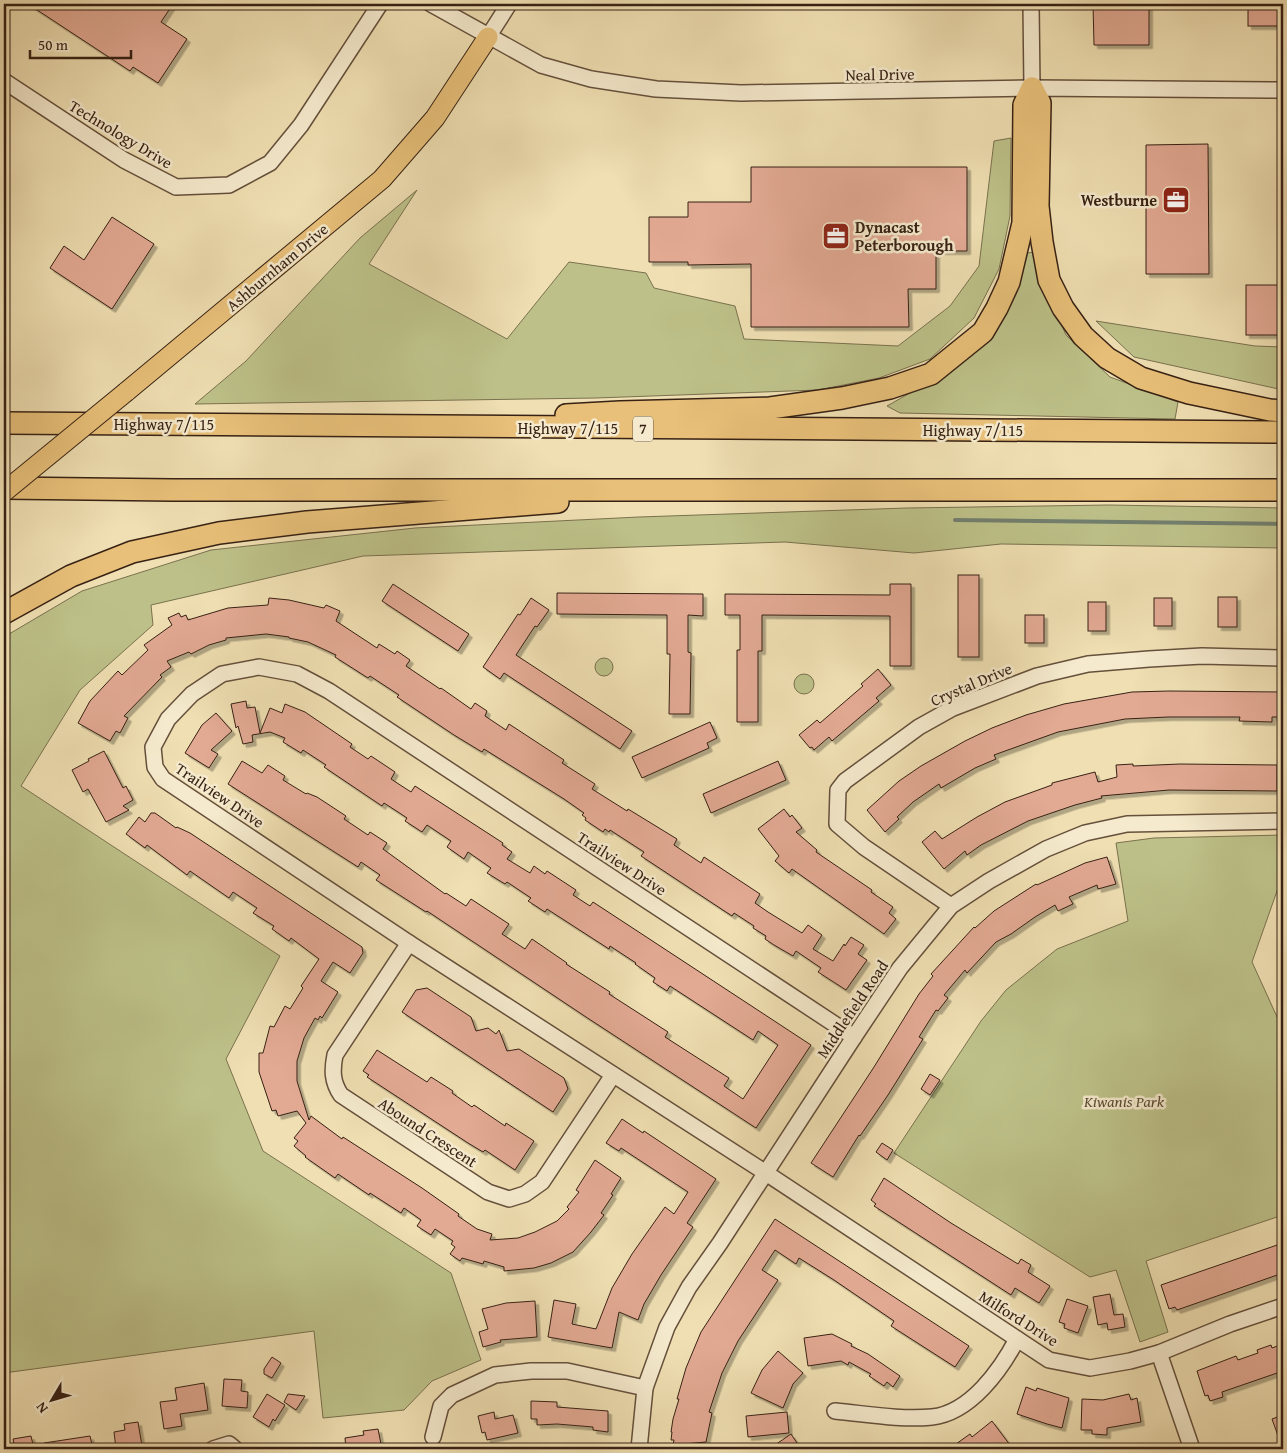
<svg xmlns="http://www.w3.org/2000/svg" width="1287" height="1453" font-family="'Gentium Book Plus',serif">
  <defs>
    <filter id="shadow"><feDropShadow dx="3.5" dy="3.5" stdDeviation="0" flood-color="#0004"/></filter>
  </defs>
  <rect width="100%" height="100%" fill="#efdfb2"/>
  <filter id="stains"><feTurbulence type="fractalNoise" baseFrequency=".004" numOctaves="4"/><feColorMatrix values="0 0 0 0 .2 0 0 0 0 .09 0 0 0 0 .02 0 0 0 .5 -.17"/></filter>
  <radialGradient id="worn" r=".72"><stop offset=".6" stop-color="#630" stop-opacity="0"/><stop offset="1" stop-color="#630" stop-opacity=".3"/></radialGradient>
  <!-- green -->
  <g fill="#bdc189" stroke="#7a714e">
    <polygon points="1011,138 1010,216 999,269 974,318 930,359 879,378 818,390 596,398 195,404 246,361 360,238 417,190 369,264 507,339 569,262 646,273 654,288 735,306 744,339 898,346 950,306 979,266 994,141"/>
    <polygon points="1034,252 1046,290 1066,335 1110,377 1178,402 1175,419 900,413 887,406 961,364 991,336 1021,254"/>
    <polygon points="1096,321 1255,346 1283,347 1283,390 1134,357"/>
    <polygon points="1109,505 1283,508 1283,548 1001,544 914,553 785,542 363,556 151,605 153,625 80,690 21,786 280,956 226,1059 263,1151 451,1273 481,1360 432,1381 404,1410 323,1418 314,1331 4,1373 4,637 82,591 211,550 415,528 639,517 907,508"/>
    <circle cx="604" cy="667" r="9"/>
    <circle cx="804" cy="684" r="10"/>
    <polygon points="1283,835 1283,874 1252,962 1283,1030 1283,1215 1146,1261 1168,1332 1140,1342 1116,1270 1090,1277 894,1153 981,1021 1006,990 1057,949 1128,921 1116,843 1154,838"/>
  </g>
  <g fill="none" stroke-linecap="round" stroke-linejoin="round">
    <!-- stream -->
    <polyline stroke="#727f6e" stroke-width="4" points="955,520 1283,524"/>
  </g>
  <!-- building -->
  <g fill="#e2a993" stroke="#372114" filter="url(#shadow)">
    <polygon points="28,4 173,4 161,22 187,39 158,83 133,67 130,71"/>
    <polygon points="1093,4 1149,4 1149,45 1094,45"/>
    <rect x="1248" y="4" width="35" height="22"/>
    <polygon points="1208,144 1209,274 1146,274 1146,145"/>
    <polygon points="751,167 967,167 967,251 936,251 936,289 908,289 909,327 751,327 751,264 688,265 688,262 649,262 649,217 688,217 688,202 751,202"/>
    <polygon points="112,217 154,244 112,309 50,268 64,246 84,260"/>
    <rect x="1246" y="285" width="37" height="50"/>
    <rect x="958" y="575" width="21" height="82"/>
    <polygon points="393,584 469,634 458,651 382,601"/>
    <polygon points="890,584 911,584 911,666 890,666 890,616 762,615 762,651 758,651 758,722 737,722 737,650 740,650 740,615 725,615 725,594 890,595"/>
    <polygon points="557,593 703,594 703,616 688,615 688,652 691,653 690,714 669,714 670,654 667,654 667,615 557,614"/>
    <rect x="1218" y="597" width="19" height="30"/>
    <polygon points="269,598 289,600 324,608 326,605 340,611 336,621 377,648 379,644 395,654 397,651 410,660 406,666 440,689 441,688 471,709 475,703 487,711 485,716 506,730 509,724 564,760 562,763 595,784 592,789 627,811 628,809 677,839 674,845 701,863 704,857 760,894 755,903 768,912 802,933 808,925 822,935 813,949 833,961 844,944 845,946 851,937 864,945 858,954 867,960 846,990 818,972 821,968 796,951 793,956 774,945 765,939 766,936 753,928 754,926 734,913 732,916 641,856 644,852 610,830 609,832 605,829 603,832 585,820 586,818 582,815 584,813 564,799 484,749 482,752 454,735 397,697 399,695 370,676 368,678 335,657 336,655 308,642 289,638 289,637 266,634 226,638 226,640 209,645 191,654 189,652 167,661 171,667 160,675 162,677 124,716 128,718 120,733 116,731 110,741 78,723 90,701 118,671 122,675 148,650 144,645 172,625 168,618 179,613 181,617 186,615 188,620 228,608 268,605"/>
    <polygon points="531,598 549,610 537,627 535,626 516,655 632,731 620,749 504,673 500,679 483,667 518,614 520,615"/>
    <rect x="1154" y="598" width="18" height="28"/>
    <rect x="1088" y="602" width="18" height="29"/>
    <rect x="1025" y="615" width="19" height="28"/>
    <polygon points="878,669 891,685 876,698 879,701 832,741 829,737 814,750 812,747 810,748 799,735 817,720 820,723 863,686 861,684"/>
    <polygon points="1169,691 1283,692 1283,717 1272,717 1272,722 1239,721 1240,717 1168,717 1125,719 1058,732 994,755 996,759 975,768 941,788 939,784 913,802 897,817 899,819 885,832 867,810 899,781 921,766 965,741 992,728 1026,715 1064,704 1132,692"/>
    <polygon points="246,701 247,708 255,707 260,733 270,708 282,713 285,704 305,712 352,744 350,747 368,759 371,756 395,772 391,779 411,792 415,786 503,843 502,845 512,852 507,859 530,873 534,866 545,874 547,871 576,890 573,895 590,906 593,902 811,1045 756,1128 586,1017 427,911 426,912 376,880 380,875 361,862 358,867 228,784 242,761 262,773 268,765 285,776 283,780 306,794 307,793 317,797 346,816 344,819 368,835 370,832 387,843 383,849 445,894 446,893 466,906 471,899 509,924 502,934 525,949 532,939 567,963 566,964 610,992 609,994 668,1032 665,1037 729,1078 724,1086 743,1099 778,1045 758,1031 753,1040 670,986 667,991 653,982 655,978 635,964 636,963 610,946 609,949 547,909 545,912 528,901 531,898 507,882 505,884 487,873 491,868 468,852 464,859 447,847 451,841 427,825 422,832 405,821 407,818 398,812 384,803 382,806 324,767 326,765 303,750 301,753 283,742 285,738 270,732 252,735 253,742 243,744 238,726 236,728 231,704"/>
    <polygon points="216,713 232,731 211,750 218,754 209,768 185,753 202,725"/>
    <polygon points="710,722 717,738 707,743 709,748 642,778 632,757"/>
    <polygon points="104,751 123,788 126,786 133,800 123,806 129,810 106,822 88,789 83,792 72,770 89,761 88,759"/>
    <polygon points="778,761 786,780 711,813 703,794"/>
    <polygon points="1133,764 1133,766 1180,764 1277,765 1277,791 1169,790 1101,796 1102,798 1075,805 1028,821 981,845 967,855 965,851 944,869 922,842 935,831 942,839 977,817 1005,802 1052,785 1052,783 1095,772 1098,782 1117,777 1116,765"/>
    <polygon points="784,809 790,817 792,815 802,828 796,832 817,850 816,852 872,890 871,892 893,907 889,913 896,919 884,934 792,869 789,873 775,861 779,856 758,829"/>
    <polygon points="151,813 155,813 176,828 177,827 190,833 362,947 363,953 350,973 333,962 321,981 338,992 322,1018 320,1016 318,1020 315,1018 304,1038 297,1061 297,1081 309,1120 311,1116 342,1139 343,1137 422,1188 459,1214 458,1216 477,1229 492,1234 490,1240 518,1238 535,1232 557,1221 569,1209 567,1207 579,1192 576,1190 595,1160 621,1178 611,1194 613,1195 601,1213 604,1215 591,1232 573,1252 551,1263 534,1268 504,1271 504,1267 484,1261 483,1264 462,1258 460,1261 450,1254 455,1247 451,1244 453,1241 435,1229 431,1235 417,1226 421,1220 404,1208 401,1213 370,1193 369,1195 338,1174 335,1178 305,1157 306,1156 294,1146 298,1141 294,1138 306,1123 297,1111 278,1116 276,1110 272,1111 259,1072 259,1053 263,1053 270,1026 274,1027 285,1006 290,1009 303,988 301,986 319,959 291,938 289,941 272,929 274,926 253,913 257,908 233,892 229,898 190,871 187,875 147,845 145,848 126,834 139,817 145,822"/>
    <polygon points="1107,857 1116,884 1098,889 1097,885 1069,897 1073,904 1058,911 1055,905 1035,917 1011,934 996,942 967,973 965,970 944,995 948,998 938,1011 936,1010 919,1037 923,1039 888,1095 860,1136 859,1135 833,1177 811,1163 874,1067 919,994 933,976 931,974 974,927 975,928 994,911 1036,884 1037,885 1085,863"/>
    <polygon points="427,988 471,1017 476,1031 488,1028 496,1034 499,1030 507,1051 519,1049 564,1078 568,1089 553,1112 402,1012 416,990"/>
    <polygon points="377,1050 427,1082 431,1077 453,1091 452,1093 472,1107 474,1105 505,1126 506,1123 534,1141 515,1170 485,1150 483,1152 468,1143 367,1077 369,1075 363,1071"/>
    <polygon points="930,1074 940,1080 930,1095 921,1089"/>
    <polygon points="622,1119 643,1133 644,1131 716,1179 687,1223 693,1227 661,1275 644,1304 638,1320 619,1312 612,1348 548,1337 554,1300 576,1304 572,1324 596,1329 612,1288 632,1254 665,1207 674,1214 688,1192 621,1148 619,1151 606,1143"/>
    <polygon points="882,1143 893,1150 887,1160 876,1152"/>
    <polygon points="884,1178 951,1223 1018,1264 1021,1259 1031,1265 1028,1272 1050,1286 1039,1303 1015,1288 1011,1295 874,1206 876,1204 871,1200"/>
    <polygon points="775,1219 969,1346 955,1367 891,1326 894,1321 834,1280 799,1258 796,1264 775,1250 762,1270 778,1280 738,1341 722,1373 709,1412 712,1413 706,1442 673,1445 674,1440 671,1440 672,1432 671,1432 673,1419 679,1399 677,1399 686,1368 701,1332"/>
    <polygon points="1283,1243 1283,1273 1177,1310 1175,1307 1169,1309 1161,1285"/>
    <polygon points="1110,1294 1114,1315 1123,1314 1125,1327 1108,1330 1107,1323 1098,1325 1093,1297"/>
    <polygon points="1067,1299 1088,1306 1078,1333 1064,1328 1065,1324 1059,1322"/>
    <polygon points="535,1301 537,1337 500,1340 501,1342 483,1347 479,1332 488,1329 482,1309 506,1303"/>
    <polygon points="832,1334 852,1344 851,1346 868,1354 900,1376 893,1387 887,1382 884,1386 869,1376 871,1374 849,1362 848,1365 841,1361 808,1366 804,1338"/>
    <polygon points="1283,1344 1283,1371 1222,1392 1223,1397 1210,1401 1208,1395 1205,1396 1197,1371 1236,1356 1238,1360 1258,1353 1257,1350 1271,1345 1272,1348"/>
    <polygon points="778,1351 803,1373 793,1384 783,1408 751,1393 762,1370"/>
    <polygon points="272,1357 281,1363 272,1378 264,1374 264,1369"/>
    <polygon points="224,1379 242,1380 241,1391 248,1392 247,1408 222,1406"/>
    <polygon points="204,1383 208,1410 180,1414 182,1426 164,1429 160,1402 177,1400 175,1388"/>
    <polygon points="1026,1387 1036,1391 1037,1388 1069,1398 1062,1428 1047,1424 1017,1414"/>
    <polygon points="267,1394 285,1405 275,1421 273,1419 269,1427 253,1417"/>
    <polygon points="288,1394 305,1396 296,1410 284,1402"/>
    <polygon points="1129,1394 1131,1400 1137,1398 1141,1422 1107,1428 1107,1435 1092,1434 1092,1430 1081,1430 1082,1399 1103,1400"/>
    <polygon points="531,1401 557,1402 557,1407 608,1411 608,1432 593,1430 593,1427 557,1424 537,1425 537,1419 531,1419"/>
    <polygon points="494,1412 495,1419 513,1415 518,1433 487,1440 485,1432 482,1433 478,1416"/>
    <polygon points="787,1412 789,1433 748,1437 746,1416"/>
    <polygon points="1283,1415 1283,1447 1282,1447 1272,1419"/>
    <polygon points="992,1421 1013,1449 949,1449 970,1434 972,1437"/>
    <polygon points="138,1422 142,1446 116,1449 114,1432 125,1430 124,1424"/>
    <polygon points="378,1429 381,1444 376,1445 377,1449 346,1449 345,1438 364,1435 363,1431"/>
    <polygon points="791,1434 801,1449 769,1449"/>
    <polygon points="31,1436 34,1449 15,1449 13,1439"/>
    <polygon points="90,1436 93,1449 45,1449 44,1443"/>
  </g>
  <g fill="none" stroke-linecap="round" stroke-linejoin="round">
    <!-- minor casing -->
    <g stroke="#65503c" stroke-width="18">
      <g id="minor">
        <polyline points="431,4 541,65 591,79 656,89 741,93 1032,88 1283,90"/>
        <polyline points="1031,4 1032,88"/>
        <polyline points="488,37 509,4"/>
        <polyline points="4,81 124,160 176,187 229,185 270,163 301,125 380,4"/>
        <polyline points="951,906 864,847 837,824 838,790 845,781 919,727 953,708 1037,676 1088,664 1149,659 1202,656 1283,658"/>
        <path d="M 409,943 L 335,1055 C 332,1070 332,1082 341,1095 L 488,1192 L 509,1199 L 525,1194 L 542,1182 L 613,1075"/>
        <polyline points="854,1037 329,691 297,674 259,667 222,674 192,694 168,719 153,747 155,767 163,779 409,943 766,1173 1049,1360 1090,1368 1130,1361 1159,1353 1230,1324 1283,1306"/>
        <polyline points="1159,1353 1192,1449"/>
        <path d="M 835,1411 C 867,1414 900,1420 932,1417 C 970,1413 1001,1370 1017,1339"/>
        <polyline points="433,1437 441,1406 452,1395 495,1375 531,1371 567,1371 645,1388"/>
        <polyline points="213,1449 229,1444 235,1449"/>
        <polyline points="639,1449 645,1388 667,1327 689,1287 720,1243 854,1037 900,968 951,906 989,881 1046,849 1085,833 1127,824 1283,821"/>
      </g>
    </g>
    <!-- major casing -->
    <g stroke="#372114" stroke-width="21">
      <polyline id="major" points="126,392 382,179 435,118 488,37"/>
    </g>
    <!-- highway casing -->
    <g stroke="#372114" stroke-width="24">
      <g id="highway">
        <polyline points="1032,88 1040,103 1038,206 1042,242 1049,280 1063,308 1083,336 1107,358 1141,378 1189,393 1270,410 1283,411"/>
        <polyline points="566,415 620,412 770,408 842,398 890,388 931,374 983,332 997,308 1009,282 1023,223 1024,105 1032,88"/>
        <polyline points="4,423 1283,432"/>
        <polyline points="4,488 172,490 1283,490"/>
        <polyline points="4,613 71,576 132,552 219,533 307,522 558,502"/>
      </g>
    </g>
    <!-- minor -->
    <use href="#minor" stroke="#f5eacd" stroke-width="15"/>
    <!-- major -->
    <use href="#major" stroke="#e8c079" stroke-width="19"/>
    <!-- highway -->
    <use href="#highway" stroke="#e8c079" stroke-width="21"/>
    <!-- major-bridge casing -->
    <g stroke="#372114" stroke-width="21" stroke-linecap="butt">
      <polyline id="major-bridge" points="4,492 126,392"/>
    </g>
    <!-- major-bridge -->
    <use href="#major-bridge" stroke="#e8c079" stroke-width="19"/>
  </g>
  <!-- icons -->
  <defs>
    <g id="office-square" transform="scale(1.4375)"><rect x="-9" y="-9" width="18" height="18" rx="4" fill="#8f2418" stroke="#f5eacd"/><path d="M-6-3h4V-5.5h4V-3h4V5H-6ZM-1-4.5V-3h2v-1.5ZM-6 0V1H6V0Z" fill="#fff"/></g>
  </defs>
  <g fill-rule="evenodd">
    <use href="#office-square" x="1176" y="200"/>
    <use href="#office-square" x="836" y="236"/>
  </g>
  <g text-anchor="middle" stroke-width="5" stroke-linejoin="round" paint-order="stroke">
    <!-- shield labels -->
    <rect fill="#f5eacd" stroke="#705d4c" stroke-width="1" x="633" y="416.5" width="20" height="25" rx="4"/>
    <g font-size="15" font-weight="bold" fill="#372114">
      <text x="643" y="434">7</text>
    </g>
    <!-- street labels -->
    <g font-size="16" fill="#372114" stroke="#f5eacd">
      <text transform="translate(880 74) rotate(-1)" y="6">Neal Drive</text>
      <text transform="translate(121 134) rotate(31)" y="6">Technology Drive</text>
      <text transform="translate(277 267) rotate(-40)" y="6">Ashburnham Drive</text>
      <text x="164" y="430">Highway 7/115</text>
      <text x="568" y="434">Highway 7/115</text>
      <text x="973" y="436">Highway 7/115</text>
      <text transform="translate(971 684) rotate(-23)" y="6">Crystal Drive</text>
      <text transform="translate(220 795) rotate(34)" y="6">Trailview Drive</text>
      <text transform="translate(622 863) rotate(33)" y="6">Trailview Drive</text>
      <text transform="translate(852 1009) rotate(-56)" y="6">Middlefield Road</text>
      <text transform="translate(428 1132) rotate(33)" y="6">Abound Crescent</text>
      <text transform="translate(1019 1318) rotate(32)" y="6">Milford Drive</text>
    </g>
    <!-- poi labels -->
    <g font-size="16" font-weight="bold" fill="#372114" stroke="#f5eacd" text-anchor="end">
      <text x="1157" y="206">Westburne</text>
      <text x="855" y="233" text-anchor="start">Dynacast<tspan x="855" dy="18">Peterborough</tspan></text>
    </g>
    <!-- park labels -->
    <g font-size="16" font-style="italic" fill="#584931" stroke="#f5eacd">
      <text x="1124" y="1107">Kiwanis Park</text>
    </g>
  </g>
  <!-- margin -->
  <rect width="1287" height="1453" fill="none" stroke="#efdfb2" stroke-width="20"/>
  <rect x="5" y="5" width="1277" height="1443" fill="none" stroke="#372114" stroke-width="2.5"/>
  <rect x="10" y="10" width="1267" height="1433" fill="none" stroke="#372114"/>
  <!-- north arrow -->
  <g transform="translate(52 1400) rotate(232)" stroke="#f5eacd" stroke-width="4" paint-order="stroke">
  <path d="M0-4L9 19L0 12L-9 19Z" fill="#372114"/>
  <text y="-8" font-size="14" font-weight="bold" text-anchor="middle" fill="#372114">N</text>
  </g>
  <!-- scale -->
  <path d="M30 50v8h101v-8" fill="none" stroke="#372114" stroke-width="2.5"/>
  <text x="38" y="50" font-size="15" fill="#372114" stroke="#f5eacd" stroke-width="4" paint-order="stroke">50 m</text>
  <rect width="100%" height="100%" filter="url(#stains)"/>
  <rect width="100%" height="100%" fill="url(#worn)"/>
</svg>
